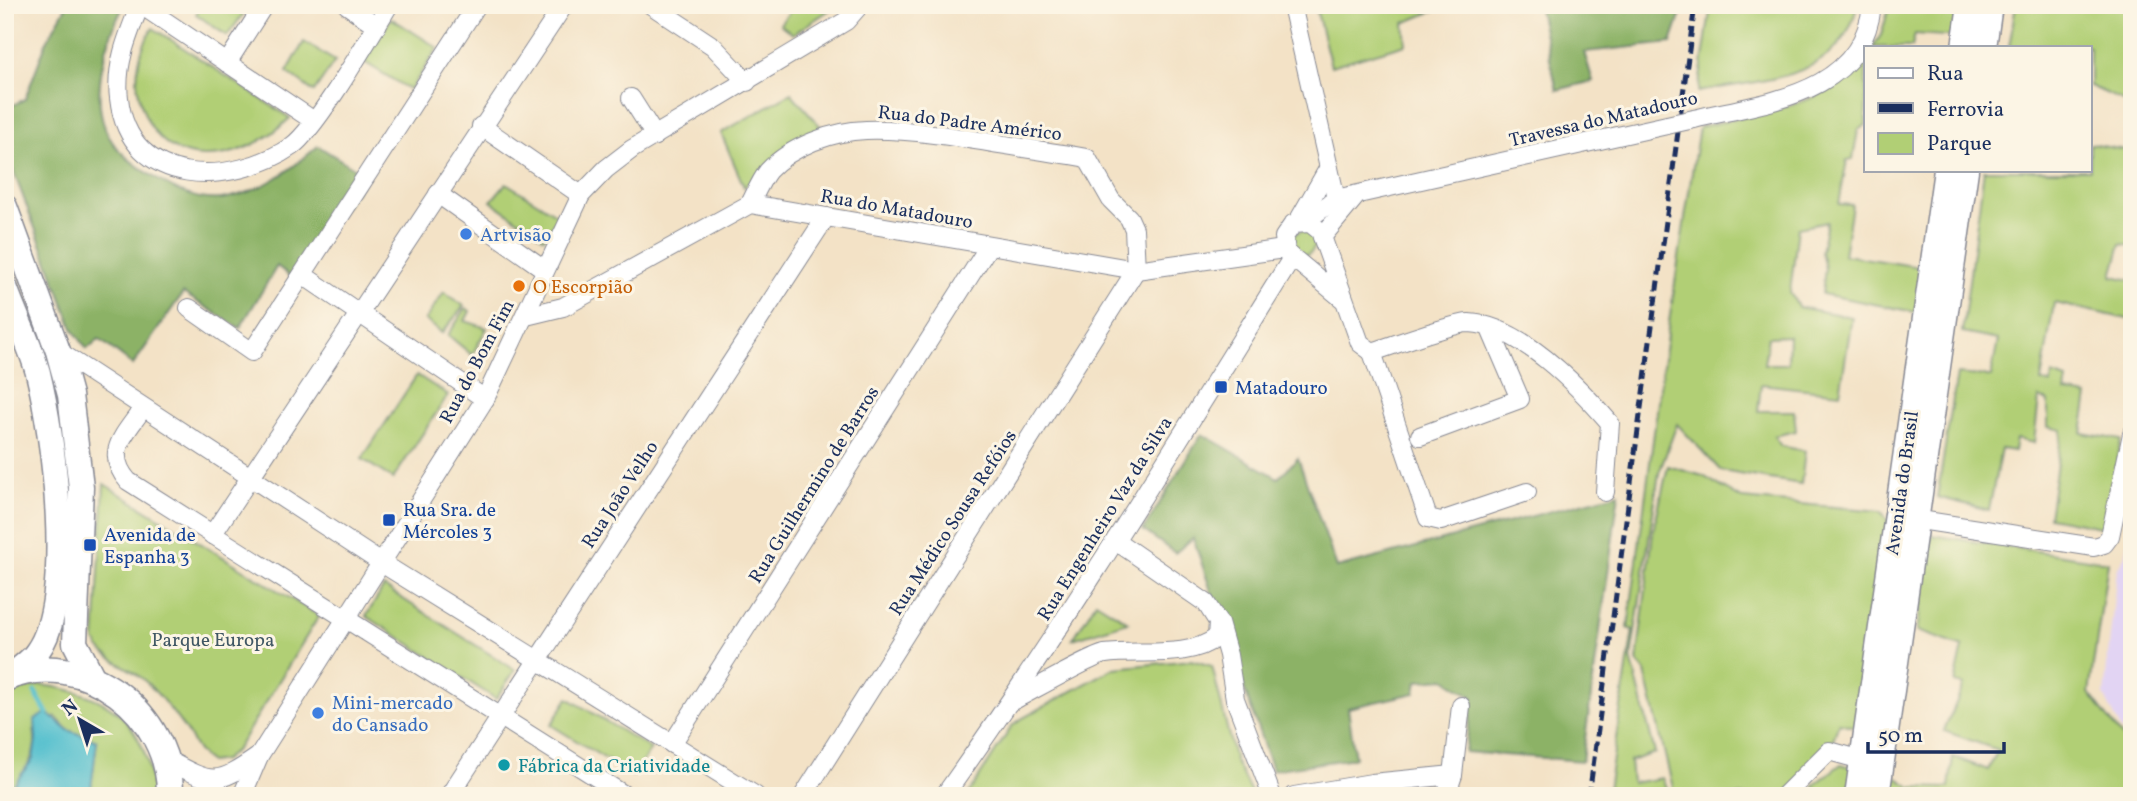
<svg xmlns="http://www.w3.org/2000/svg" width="2137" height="801" font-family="Vollkorn,serif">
  <rect width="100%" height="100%" fill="#fcf5e5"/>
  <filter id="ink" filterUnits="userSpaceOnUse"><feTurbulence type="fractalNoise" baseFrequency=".0143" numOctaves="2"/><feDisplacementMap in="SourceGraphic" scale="14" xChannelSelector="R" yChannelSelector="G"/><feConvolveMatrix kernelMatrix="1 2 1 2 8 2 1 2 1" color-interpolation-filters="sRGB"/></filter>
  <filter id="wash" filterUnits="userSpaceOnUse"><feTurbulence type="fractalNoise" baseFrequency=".00686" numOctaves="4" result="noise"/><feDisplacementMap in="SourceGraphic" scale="28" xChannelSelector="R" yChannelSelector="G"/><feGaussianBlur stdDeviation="1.57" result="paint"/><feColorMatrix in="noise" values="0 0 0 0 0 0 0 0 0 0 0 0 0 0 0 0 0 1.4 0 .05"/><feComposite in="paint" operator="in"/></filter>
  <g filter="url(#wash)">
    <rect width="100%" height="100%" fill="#f3e2c6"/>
    <!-- built -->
    <polygon fill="#e2d4f3" points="2132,521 2132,734 2121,730 2104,695 2117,570 2126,554"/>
    <!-- green -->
    <g fill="#b1cf75" stroke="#667f6a" stroke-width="2" fill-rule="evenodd">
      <polygon points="202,5 250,5 227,36 196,14"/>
      <polygon points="795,5 837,5 793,34 780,24"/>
      <polygon points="1315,5 1448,5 1404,23 1406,44 1331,66"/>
      <path d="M 1711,5 L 1857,5 C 1842,82 1759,79 1698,92 Z"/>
      <polygon points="1890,5 1961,5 1959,37 1915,34 1912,47 1873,47 1881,35"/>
      <polygon points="2016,5 2132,5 2132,105 2090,86 2090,47 2009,47"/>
      <polygon points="391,18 438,48 410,90 364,62"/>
      <path d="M 153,28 L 290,118 C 241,167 156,178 139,95 C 134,73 140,47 153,28 Z"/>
      <polygon points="304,42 335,61 314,92 287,72"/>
      <path d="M 1866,59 L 1866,125 L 1858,130 L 1853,159 L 1847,160 L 1839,204 L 1852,205 L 1844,255 L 1926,268 L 1920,313 L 1822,294 L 1825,268 L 1821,252 L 1827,222 L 1798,228 L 1790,292 L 1798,307 L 1852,317 L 1840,393 L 1761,384 L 1758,411 L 1794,411 L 1796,431 L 1774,436 L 1781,446 L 1805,451 L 1801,484 L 1721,471 L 1677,424 L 1659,473 L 1631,658 L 1655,753 L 1630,761 L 1632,783 L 1662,778 L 1669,796 L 1607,796 L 1633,630 L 1628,628 L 1667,335 L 1699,127 C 1757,113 1825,108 1866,59 ZM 1789,336 L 1788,364 L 1764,364 L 1768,337 Z"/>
      <polygon points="791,93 823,129 744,187 721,133"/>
      <polygon points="2090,144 2132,151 2132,246 2121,244 2112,276 2132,280 2132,320 2054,303 2041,381 2051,384 2052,375 2067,380 2065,392 2088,396 2082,433 2121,440 2106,528 2049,517 2062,430 2048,427 2048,401 2039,398 2034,443 2016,439 2014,451 2001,449 1989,510 1937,497 1957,374 1991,377 1998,340 1962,333 1984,170 2090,170"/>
      <polygon points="506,183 559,216 544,238 491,201"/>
      <circle cx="1303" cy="243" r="12"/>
      <polygon points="444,292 464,306 442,333 425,320"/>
      <polygon points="466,308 470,311 465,321 487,328 472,355 448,335"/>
      <polygon points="417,375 448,395 393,479 362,459"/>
      <polygon points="1668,466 1703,476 1742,499 1881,511 1894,530 1867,729 1839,723 1829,751 1784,796 1676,796 1673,788 1645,672 1637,661 1653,532"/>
      <path d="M 104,484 L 319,616 L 237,749 L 224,760 L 210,762 C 196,753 194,742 184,728 C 172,711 160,695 145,681 C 130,666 102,659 95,640 Z"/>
      <polygon points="1931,535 2108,562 2089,693 2127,743 2132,744 2132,796 1893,796 1896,777 1911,787 1949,788 1953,757 1988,770 1998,750 1944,731 1964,685 1955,683 1963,647 1917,631"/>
      <polygon points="384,587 515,670 496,699 366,616"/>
      <polygon points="1096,602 1128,622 1073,639"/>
      <polygon points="1191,660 1212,666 1235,761 1253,796 967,796 1012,726 1021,719 1114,668"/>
      <path d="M 40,685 C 112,693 147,722 153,796 L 90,796 L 97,741 L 68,730 L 56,717 L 34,730 C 40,757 21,775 5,796 L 5,693 Z"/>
      <polygon points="568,698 651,749 633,776 551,725"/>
      <polygon points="1841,764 1855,768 1851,796 1827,796 1813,786"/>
    </g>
    <!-- forest -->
    <g fill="#8cb266" stroke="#547062" stroke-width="2">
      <path d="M 67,5 L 124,5 C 106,40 91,90 105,128 C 113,151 138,167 157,179 C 177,192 203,203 227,198 C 263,191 292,169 318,146 L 367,176 L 291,277 L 277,266 L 240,328 L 183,293 L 133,365 L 99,339 L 87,349 L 74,331 L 5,149 L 5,109 L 25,99 L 46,43 Z"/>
      <polygon points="1538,5 1684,5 1671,43 1584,52 1593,81 1557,90"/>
      <polygon points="1202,434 1278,478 1298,458 1337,568 1619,493 1582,761 1465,752 1473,697 1445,679 1417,681 1415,693 1348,708 1355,758 1272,770 1193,538 1175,553 1143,530"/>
    </g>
    <!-- water -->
    <polygon fill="#53bfce" stroke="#377796" stroke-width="2" points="47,713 68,730 97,741 90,796 5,796 33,759 36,740 35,719"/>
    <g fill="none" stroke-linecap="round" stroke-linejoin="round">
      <!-- stream -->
      <g stroke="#53bfce" stroke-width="5">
        <polyline points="5,641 12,653"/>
        <polyline points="35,692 47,713"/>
      </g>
    </g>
  </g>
  <g filter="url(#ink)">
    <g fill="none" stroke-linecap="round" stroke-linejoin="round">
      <!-- street casing -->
      <g stroke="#878892" stroke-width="20">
        <g id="street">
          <path d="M 140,5 C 128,35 115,65 119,98 C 129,189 232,187 292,146 C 317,128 370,36 389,5"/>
          <polyline points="141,5 314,121"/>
          <polyline points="347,5 377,26"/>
          <polyline points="651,5 713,46 747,82"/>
          <polyline points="1292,5 1336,199"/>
          <polyline points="227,63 264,5"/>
          <polyline points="631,98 655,136"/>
          <path d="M 1694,119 C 1763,102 1863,96 1872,5"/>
          <polyline points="481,126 581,195"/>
          <polyline points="438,194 544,269"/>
          <path d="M 750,204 C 755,194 761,180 768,171 C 791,146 833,131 866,130 C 927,128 1007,147 1070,155 L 1087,158 L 1111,200 L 1129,218 L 1134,229 L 1136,270"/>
          <polyline points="1304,222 1336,199 1667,125"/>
          <polyline points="1297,223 1328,169"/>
          <polyline points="1322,237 1356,196"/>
          <polyline points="303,275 485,399"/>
          <path d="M 1344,300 L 1286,252 L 1284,237 L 1293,224 L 1310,223 L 1320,231 L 1360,343 L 1372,352 C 1391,346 1453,323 1469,323 C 1520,325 1579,387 1610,423 L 1605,492"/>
          <polyline points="189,308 252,352 477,5"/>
          <polyline points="526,316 563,307 750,204 1136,270 1284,249"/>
          <polyline points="58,351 380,562 756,796"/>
          <polyline points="1372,352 1428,518 1441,521 1527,492"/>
          <path d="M 143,408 C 125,435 103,452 128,481 L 626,796"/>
          <polyline points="1420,436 1520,399 1490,329"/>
          <polyline points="1907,518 2094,547 2104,544 2110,536 2132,434"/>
          <polyline points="212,535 564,5"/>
          <polyline points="1219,623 1228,655 1235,699 1272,796"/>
          <path d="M 1012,701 C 1030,692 1092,656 1105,654 C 1139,649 1188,660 1217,637 L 1218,622 L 1206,603 L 1116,541"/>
          <polyline points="672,744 989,246"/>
          <path d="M 166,759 C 212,784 215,787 259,756"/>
          <polyline points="1453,775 1461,706"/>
          <polyline points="242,796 259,756 485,399 581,195 606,169 632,149 846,21 860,5"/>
          <polyline points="449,796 826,217"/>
          <polyline points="803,796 1136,270"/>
          <path d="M 944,796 C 1068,622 1179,439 1292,258"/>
          <polyline points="1294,796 1372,783 1453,775 1446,796"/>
          <polyline points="1784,796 1829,751 1862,760"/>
        </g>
      </g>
      <!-- secondary casing -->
      <g stroke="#878892" stroke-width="27">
        <g id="secondary">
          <polyline points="1964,47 1970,5"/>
          <polyline points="1984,47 1990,5"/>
          <polyline points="5,207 58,351 70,395 81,487 75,643 93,678"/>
          <path d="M 5,287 C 15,316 30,344 38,373 C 53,434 76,599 37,652 C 32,660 21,667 14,674"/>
          <polyline points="1857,796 1946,170"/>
          <polyline points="1877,796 1966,170"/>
        </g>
      </g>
      <!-- primary casing -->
      <g stroke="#878892" stroke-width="29">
        <path id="primary" d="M 5,678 C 84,645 172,714 170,796"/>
      </g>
      <!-- street -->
      <use href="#street" stroke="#fff" stroke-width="18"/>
      <!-- secondary -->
      <use href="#secondary" stroke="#fff" stroke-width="24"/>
      <!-- primary -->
      <use href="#primary" stroke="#fff" stroke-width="26"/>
      <!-- rail -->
      <polyline stroke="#1b2f5e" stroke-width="5" stroke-dasharray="10 5" stroke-linecap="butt" points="1589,796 1695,5"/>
      <!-- street-bridge casing -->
      <g stroke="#878892" stroke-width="20" stroke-linecap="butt">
        <polyline id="street-bridge" points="1667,125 1694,119"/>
      </g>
      <!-- street-bridge -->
      <use href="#street-bridge" stroke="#fff" stroke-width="18"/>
    </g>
  </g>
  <!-- markers -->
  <g fill="#3f7fe0" stroke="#fcf5e5" stroke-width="2.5">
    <circle cx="466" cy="234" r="7"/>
    <circle cx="318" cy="713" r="7"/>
  </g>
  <circle fill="#e8710a" stroke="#fcf5e5" stroke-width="2.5" cx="519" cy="286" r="7"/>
  <g fill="#1a4fb4" stroke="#fcf5e5" stroke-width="2.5">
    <rect x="1214" y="380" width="14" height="14" rx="3.5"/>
    <rect x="382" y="513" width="14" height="14" rx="3.5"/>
    <rect x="83" y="538" width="14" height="14" rx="3.5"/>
  </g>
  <circle fill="#0f9aa8" stroke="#fcf5e5" stroke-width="2.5" cx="504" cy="765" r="7"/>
  <g text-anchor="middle" stroke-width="6" stroke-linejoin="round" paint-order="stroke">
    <!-- street labels -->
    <g font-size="19" fill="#1b2f5e" stroke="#fcf5e5">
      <text transform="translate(1603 118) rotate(-13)" y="7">Travessa do Matadouro</text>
      <text transform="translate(970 122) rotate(7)" y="7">Rua do Padre Américo</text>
      <text transform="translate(897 208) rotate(10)" y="7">Rua do Matadouro</text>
      <text transform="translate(476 361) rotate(-62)" y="7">Rua do Bom Fim</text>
      <text transform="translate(1901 483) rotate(-82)" y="7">Avenida do Brasil</text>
      <text transform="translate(813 484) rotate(-58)" y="7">Rua Guilhermino de Barros</text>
      <text transform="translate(619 494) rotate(-57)" y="7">Rua João Velho</text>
      <text transform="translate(1104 518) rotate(-58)" y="7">Rua Engenheiro Vaz da Silva</text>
      <text transform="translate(952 522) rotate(-57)" y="7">Rua Médico Sousa Refóios</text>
    </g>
    <!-- shop labels -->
    <g font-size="19" fill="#366cbe" stroke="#fcf5e5" text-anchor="start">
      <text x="480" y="241">Artvisão</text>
      <text x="332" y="709">Mini-mercado<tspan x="332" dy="22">do Cansado</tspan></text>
    </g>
    <!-- food labels -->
    <g font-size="19" fill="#c56008" stroke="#fcf5e5" text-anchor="start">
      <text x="533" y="293">O Escorpião</text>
    </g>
    <!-- transit labels -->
    <g font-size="19" fill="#164399" stroke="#fcf5e5" text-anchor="start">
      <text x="1235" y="394">Matadouro</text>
      <text x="403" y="516">Rua Sra. de<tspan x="403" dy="22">Mércoles 3</tspan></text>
      <text x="104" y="541">Avenida de<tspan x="104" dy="22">Espanha 3</tspan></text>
    </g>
    <!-- park labels -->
    <g font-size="19" fill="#405764" stroke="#fcf5e5">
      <text x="213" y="646">Parque Europa</text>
    </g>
    <!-- culture labels -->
    <g font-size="19" fill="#0d838f" stroke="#fcf5e5" text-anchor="start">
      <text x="518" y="772">Fábrica da Criatividade</text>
    </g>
  </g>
  <!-- margin -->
  <rect width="2137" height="801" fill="none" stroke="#fcf5e5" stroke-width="28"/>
  <!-- legend -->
  <rect x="1864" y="46" width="228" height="126" fill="#fcf5e5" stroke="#a2a6af" stroke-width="2"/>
  <rect x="1878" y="68" width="35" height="10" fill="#ffffff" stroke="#a2a6af" stroke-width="2"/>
  <text x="1927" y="80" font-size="21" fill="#1b2f5e">Rua</text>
  <rect x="1878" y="103" width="35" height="10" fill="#1b2f5e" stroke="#a2a6af" stroke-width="2"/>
  <text x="1927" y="116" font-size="21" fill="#1b2f5e">Ferrovia</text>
  <rect x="1878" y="133" width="35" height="21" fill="#b1cf75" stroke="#a2a6af" stroke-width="2"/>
  <text x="1927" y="150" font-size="21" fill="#1b2f5e">Parque</text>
  <!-- north arrow -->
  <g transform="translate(80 720) rotate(321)" stroke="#fcf5e5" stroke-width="5" paint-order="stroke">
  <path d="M0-5L12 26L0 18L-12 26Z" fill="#1b2f5e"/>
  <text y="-10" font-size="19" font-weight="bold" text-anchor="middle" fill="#1b2f5e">N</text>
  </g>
  <!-- scale -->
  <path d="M1868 742v10h136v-10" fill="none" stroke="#1b2f5e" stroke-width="3.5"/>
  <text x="1878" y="742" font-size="21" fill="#1b2f5e" stroke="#fcf5e5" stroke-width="5" paint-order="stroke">50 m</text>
</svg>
